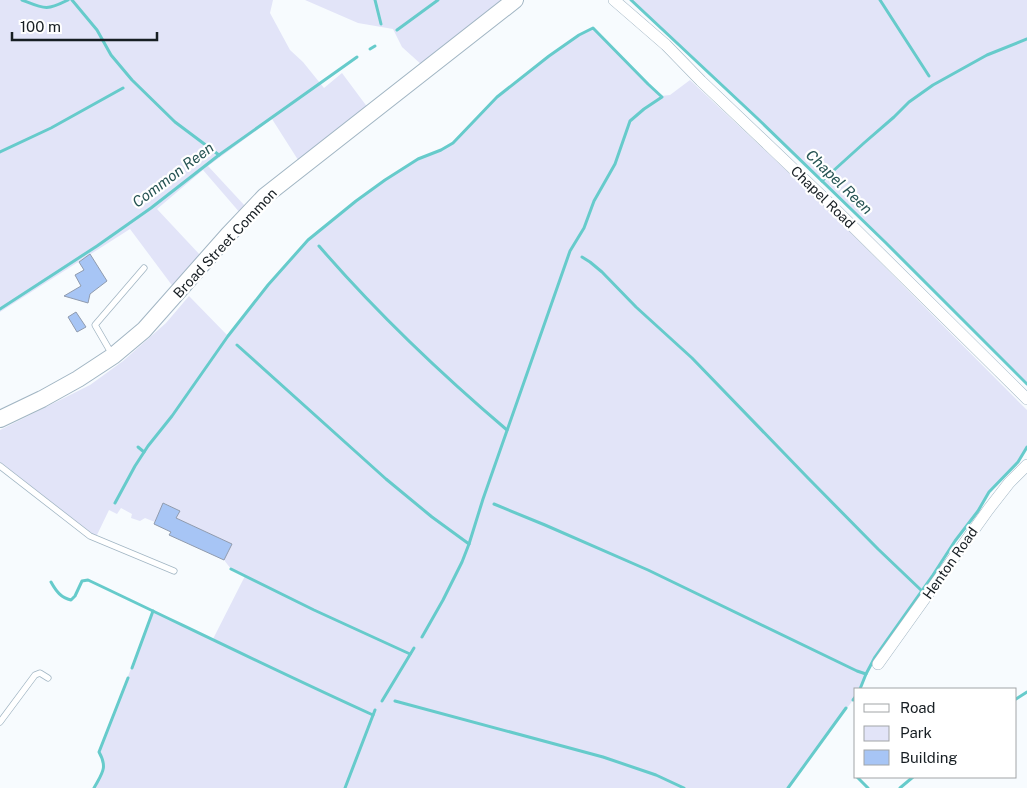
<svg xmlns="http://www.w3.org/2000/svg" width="1027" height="788" font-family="'Public Sans',sans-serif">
  <rect width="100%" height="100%" fill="#f7fbfe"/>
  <!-- green -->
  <g fill="#e2e4f8">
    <polygon points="0,0 273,0 270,13 290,50 303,62 324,88 342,73 368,108 300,163 272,119 208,166 246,207 241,214 203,170 157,209 201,256 174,288 130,229 0,312"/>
    <polygon points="305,0 502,0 422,65 402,47 393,29 358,23"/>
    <polygon points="631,0 1027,0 1027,384 885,242 757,118"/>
    <path d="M 593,28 L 648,84 L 661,96 L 670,95 L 690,80 L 820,202 L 1027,410 L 1027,447 L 1018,462 L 989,492 L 978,511 L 955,541 L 933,575 L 875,657 L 866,674 L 860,689 L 856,689 L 856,696 L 788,788 L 94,788 C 102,773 108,768 99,752 L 153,611 L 213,639 L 245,576 L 231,569 L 224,560 L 232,544 L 176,518 L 180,511 L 164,503 L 155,522 L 145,518 L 140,521 L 131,518 L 132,514 L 121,508 L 117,514 L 109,510 L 96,537 L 0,462 L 0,430 L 90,385 L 123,361 L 166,323 L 189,296 L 228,336 L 286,263 L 308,240 L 318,230 L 385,180 L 418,159 L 441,150 L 453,143 L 497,97 L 549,56 L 579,35 Z"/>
  </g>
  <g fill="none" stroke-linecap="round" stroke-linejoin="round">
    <!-- stream -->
    <g stroke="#66cbcb" stroke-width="3">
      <path d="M 22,0 C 45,9 46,11 68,0"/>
      <polyline points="72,0 97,30 111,55 132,80 175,122 219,155"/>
      <polyline points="375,0 381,24"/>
      <polyline points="631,0 757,118 885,242 1027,384"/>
      <polyline points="880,0 929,76"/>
      <polyline points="397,30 438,0"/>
      <polyline points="370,49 375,46"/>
      <polyline points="0,152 51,128 123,88"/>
      <polyline points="822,181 864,143 894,117 909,102 933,85 987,55 1027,39"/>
      <path d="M 319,246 C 376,312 440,373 507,430"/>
      <polyline points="582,257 590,262 602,272 636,307 692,358 808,478 878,549 922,591"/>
      <polyline points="0,309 97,246 151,208 219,155 357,57"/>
      <polyline points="237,345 386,479 432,517 469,544"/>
      <polyline points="138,447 144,452"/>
      <polyline points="115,503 135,466 148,446 172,416 228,336 268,285 308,240 356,201 385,180 418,159 441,150 453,143 497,97 549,56 579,35 593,28 648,84 662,97 644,109 630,121 615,164 594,201 584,228 570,251 483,499 469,544 462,562 443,600 422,637"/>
      <polyline points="494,504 545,525 648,570 857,671 866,674"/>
      <polyline points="231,569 314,610 410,654"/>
      <path d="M 51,582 C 56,591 61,598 71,600 L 75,596 L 82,581 L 88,580 C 183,625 278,672 373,715"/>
      <polyline points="132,668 153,611"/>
      <polyline points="860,689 866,674 875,657 933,575 955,541 978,511 989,492 1018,462 1027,447"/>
      <polyline points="1016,699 1027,692"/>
      <polyline points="853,700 856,696"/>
      <polyline points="382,701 414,648"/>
      <polyline points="395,701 603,757 656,775 684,788"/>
      <polyline points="857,777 868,788"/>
      <path d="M 94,788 C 102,773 108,768 99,752 L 128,678"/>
      <polyline points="345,788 375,710"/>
      <polyline points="788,788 846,708"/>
      <polyline points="900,788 913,777"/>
    </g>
  </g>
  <!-- building -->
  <g fill="#a7c5f5" stroke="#909bae">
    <polygon points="90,254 107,281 90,294 88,303 64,296 81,286 75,275 84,270 79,262"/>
    <polygon points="76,312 86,327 77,332 68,317"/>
    <polygon points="163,503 180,511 176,518 232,544 224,560 169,535 171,532 154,524"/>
  </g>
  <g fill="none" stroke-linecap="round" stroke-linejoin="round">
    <!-- lane casing -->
    <g stroke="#a1b5c3" stroke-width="7">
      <g id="lane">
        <polyline points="113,356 95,325 144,268"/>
        <polyline points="0,466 90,536 174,571"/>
        <polyline points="0,722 35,675 40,673 48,678"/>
      </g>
    </g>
    <!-- street casing -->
    <g stroke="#a1b5c3" stroke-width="12">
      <g id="street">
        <polyline points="614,0 666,45 701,81 826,200 1027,399"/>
        <polyline points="878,664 988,510 1009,483 1027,465"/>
      </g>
    </g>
    <!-- secondary casing -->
    <g stroke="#a1b5c3" stroke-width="18">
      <polyline id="secondary" points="0,419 42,399 78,379 113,356 144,330 228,235 265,196 515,0"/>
    </g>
    <!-- lane -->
    <use href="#lane" stroke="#fff" stroke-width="5.5"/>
    <!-- street -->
    <use href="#street" stroke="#fff" stroke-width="11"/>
    <!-- secondary -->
    <use href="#secondary" stroke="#fff" stroke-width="16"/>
  </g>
  <g text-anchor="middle" stroke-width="4.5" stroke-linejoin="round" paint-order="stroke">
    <!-- street labels -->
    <g font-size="14" fill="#171e23" stroke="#fff">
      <text transform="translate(823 197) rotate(44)" y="5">Chapel Road</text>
      <text transform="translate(225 243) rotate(-47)" y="5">Broad Street Common</text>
      <text transform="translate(950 563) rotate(-55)" y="5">Henton Road</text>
    </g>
    <!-- water labels -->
    <g font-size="15" font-style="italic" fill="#275454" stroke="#fff">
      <text transform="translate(173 175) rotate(-37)" y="5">Common Reen</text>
      <text transform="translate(839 182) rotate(44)" y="5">Chapel Reen</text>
    </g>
  </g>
  <!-- legend -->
  <rect x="854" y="688" width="162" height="90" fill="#ffffff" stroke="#a2a5a7"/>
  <rect x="864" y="704" width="25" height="8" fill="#ffffff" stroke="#a2a5a7"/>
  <text x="900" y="713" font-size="15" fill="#171e23">Road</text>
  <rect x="864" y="726" width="25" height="15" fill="#e2e4f8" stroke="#a2a5a7"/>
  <text x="900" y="738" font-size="15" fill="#171e23">Park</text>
  <rect x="864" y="750" width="25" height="15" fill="#a7c5f5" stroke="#a2a5a7"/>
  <text x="900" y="763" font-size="15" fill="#171e23">Building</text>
  <!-- scale -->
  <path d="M12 32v8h145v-8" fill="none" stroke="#171e23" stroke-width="2.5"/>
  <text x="20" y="32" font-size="15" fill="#171e23" stroke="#ffffff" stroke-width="4" paint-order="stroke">100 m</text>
</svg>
